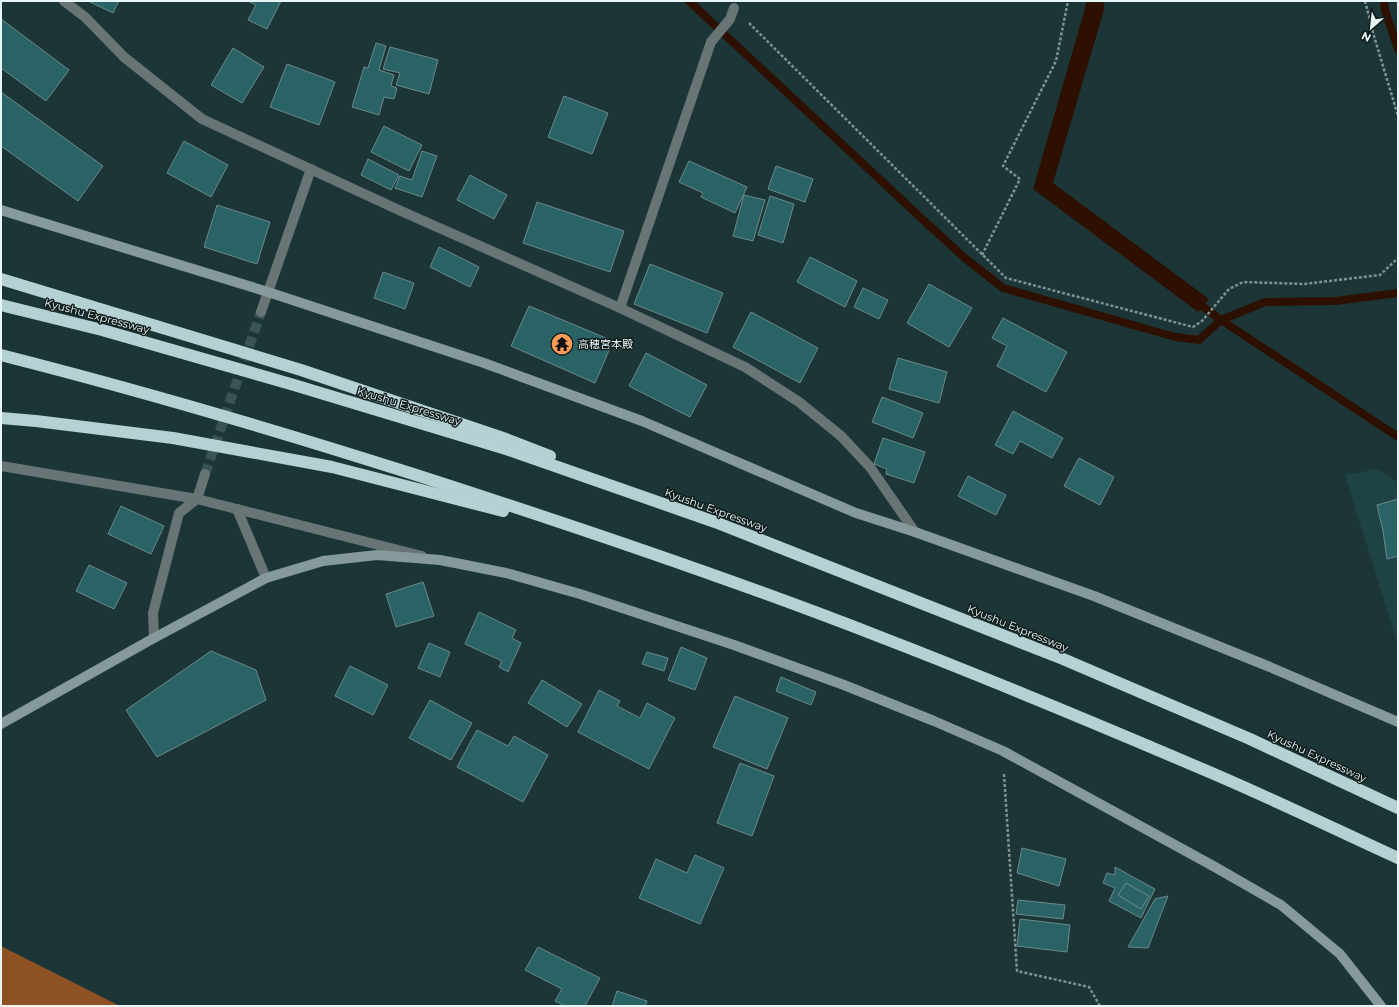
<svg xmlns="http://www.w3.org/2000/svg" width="1399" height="1007" font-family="Montserrat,'Noto Sans JP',sans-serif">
  <rect width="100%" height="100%" fill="#1c3637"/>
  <!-- built -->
  <polygon fill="#1f4345" points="1377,469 1398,483 1398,645 1345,475"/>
  <!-- forest -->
  <polygon fill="#8d5124" points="1,946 120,1006 1,1006"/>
  <!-- water -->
  <polygon fill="#2e1000" points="1087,1 1104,1 1104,10 1053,183 1209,299 1198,312 1033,189"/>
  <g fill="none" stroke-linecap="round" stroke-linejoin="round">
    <!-- stream -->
    <g stroke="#2e1000" stroke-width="8">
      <polyline points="689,1 921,218 966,259 1003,288 1175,337 1199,340 1221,320 1265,302 1335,301 1398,293"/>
      <polyline points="1384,1 1385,10 1398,49"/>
      <polyline points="1194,300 1221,320 1398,437"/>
    </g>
  </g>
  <!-- building -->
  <g fill="#2a6366" stroke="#6d898a">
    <polygon points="88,1 119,1 113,13"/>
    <polygon points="248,1 281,1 267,29 248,20 256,5"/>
    <polygon points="1,19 69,70 46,101 1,68"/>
    <polygon points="376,43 386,46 379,70 394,75 391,86 397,88 394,99 384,97 379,115 352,107 364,67 368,68"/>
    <polygon points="390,47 438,60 429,94 396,85 400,73 383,69"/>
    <polygon points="233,48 264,67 242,103 211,85"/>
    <polygon points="287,64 335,82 319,125 270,107"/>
    <polygon points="1,92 103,166 78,201 1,146"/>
    <polygon points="564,96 608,113 592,154 548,137"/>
    <polygon points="384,126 422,145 409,171 371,152"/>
    <polygon points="184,141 228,165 211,197 167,173"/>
    <polygon points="422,151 437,156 422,197 395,188 400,176 412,180"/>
    <polygon points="368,159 399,175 391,190 361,175"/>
    <polygon points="689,161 747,187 735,213 701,197 703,193 679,182"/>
    <polygon points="776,166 813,179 805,202 768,189"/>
    <polygon points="470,175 507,195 494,219 457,200"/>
    <polygon points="744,195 765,200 753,241 733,236"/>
    <polygon points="770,196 794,204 783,243 758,235"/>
    <polygon points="537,202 624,231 610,272 523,243"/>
    <polygon points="217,205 270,222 257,264 204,247"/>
    <polygon points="439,247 479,267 470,287 430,267"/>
    <polygon points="810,257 857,281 845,307 797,282"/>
    <polygon points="650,264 723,293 707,333 634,304"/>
    <polygon points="383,272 414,283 405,309 374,298"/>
    <polygon points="929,284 972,308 949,347 907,323"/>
    <polygon points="863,288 888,300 879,319 854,307"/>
    <polygon points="529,306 613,341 595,383 511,346"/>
    <polygon points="751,312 818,348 800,383 733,347"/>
    <polygon points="1003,318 1067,352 1046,392 997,366 1007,346 992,338"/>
    <polygon points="646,353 707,385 690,417 629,386"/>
    <polygon points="898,358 947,372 939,403 889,389"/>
    <polygon points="882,397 923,413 913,438 872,422"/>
    <polygon points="1013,411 1063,438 1052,458 1020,441 1013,454 995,445"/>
    <polygon points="883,438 925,452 914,483 886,474 887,469 874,464"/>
    <polygon points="1079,458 1114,477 1100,505 1064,486"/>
    <polygon points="968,476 1006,495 996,515 958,496"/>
    <polygon points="1398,499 1398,556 1387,559 1383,531 1377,505"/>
    <polygon points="121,506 164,526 151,554 108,534"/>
    <polygon points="89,565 127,583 114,609 76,591"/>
    <polygon points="423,582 434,616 396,627 386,594"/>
    <polygon points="479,612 516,630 512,638 521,643 508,672 499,667 502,661 465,644"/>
    <polygon points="429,643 450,652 440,677 418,668"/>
    <polygon points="681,647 707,658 695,690 668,680"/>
    <polygon points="211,651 256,670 266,700 157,757 126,710"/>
    <polygon points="647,652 668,658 664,671 642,664"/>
    <polygon points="350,666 388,685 373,715 335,696"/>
    <polygon points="781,677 816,692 811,705 776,691"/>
    <polygon points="542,680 582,704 567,727 528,703"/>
    <polygon points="599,690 620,701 617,706 640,718 647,703 675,718 649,769 578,732"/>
    <polygon points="735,696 788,718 767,769 713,747"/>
    <polygon points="430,700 472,723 451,760 409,738"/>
    <polygon points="477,730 508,746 514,736 548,755 523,802 457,767"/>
    <polygon points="740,763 774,776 752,836 717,823"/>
    <polygon points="1022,848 1066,859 1059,886 1017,873"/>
    <polygon points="695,855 724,868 700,924 639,898 656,859 687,873"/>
    <polygon points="1115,867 1155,889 1141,918 1109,901 1115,888 1103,883 1107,873 1115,875"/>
    <polygon points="1126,883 1149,896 1141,909 1118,895"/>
    <polygon points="1168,896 1148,948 1128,947 1155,899"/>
    <polygon points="1018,900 1065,905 1063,919 1016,914"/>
    <polygon points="1020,919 1070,925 1067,952 1017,946"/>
    <polygon points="538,947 600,978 585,1006 565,1006 555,1001 562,989 525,970"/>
    <polygon points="617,991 647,1001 645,1006 612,1006"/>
  </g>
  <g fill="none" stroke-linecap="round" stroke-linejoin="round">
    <!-- street-tunnel -->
    <polyline stroke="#3a5354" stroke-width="10" stroke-dasharray="10 5" stroke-linecap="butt" points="205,474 261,312"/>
    <!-- path -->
    <g stroke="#7e9394" stroke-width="2.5" stroke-dasharray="3 2" stroke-linecap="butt">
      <polyline points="1365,1 1374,36 1398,116"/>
      <polyline points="749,23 1006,278 1193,327 1202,321 1229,289 1243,282 1304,284 1380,275 1398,258"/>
      <polyline points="982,255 1020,179 1003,166 1056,61 1068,1"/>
      <polyline points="1004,774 1017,971 1089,987 1100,1006"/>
    </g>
    <!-- street -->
    <g stroke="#687475" stroke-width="10">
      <polyline points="64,1 85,17 124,57 202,119 401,211 620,308 745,367 799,402 841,436 870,467 915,532"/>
      <polyline points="620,308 711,42 730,19 734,8"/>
      <polyline points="261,312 311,169"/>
      <polyline points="1,466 197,499"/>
      <polyline points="205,474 197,499 422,556"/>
      <polyline points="237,509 266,578"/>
      <polyline points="154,638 153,613 179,513 197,499"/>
    </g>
    <!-- secondary -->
    <g stroke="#879a9b" stroke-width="10">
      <polyline points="1,210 268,292 484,363 642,421 856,513 915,532 1094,596 1270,667 1398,722"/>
      <polyline points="1,724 154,638 266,578 323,561 377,555 440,560 506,573 580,594 734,645 844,685 934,721 1003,751 1215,867 1281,905 1340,954 1381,1006"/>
    </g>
    <!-- highway -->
    <g stroke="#b4d1d3" stroke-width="12">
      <polyline points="1,279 301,370 506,439 550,456"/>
      <polyline points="1,305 102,330 294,385 506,449 715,522 1063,659 1250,739 1398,808"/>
      <path d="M 1,355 C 139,390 275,430 410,473 C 569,524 727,577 883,638 C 997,682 1109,729 1221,777 C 1281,803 1339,831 1398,858"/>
      <polyline points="1,418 36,421 173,438 332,467 503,511"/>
    </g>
  </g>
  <!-- icons -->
  <defs>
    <g id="temple-disc" transform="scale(1.15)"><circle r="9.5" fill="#fd9c56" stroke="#101b1b"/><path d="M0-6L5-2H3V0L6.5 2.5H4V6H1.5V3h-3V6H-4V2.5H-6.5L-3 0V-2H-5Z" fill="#111"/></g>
  </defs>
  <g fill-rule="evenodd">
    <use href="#temple-disc" x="562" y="344"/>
  </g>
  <g text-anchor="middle" stroke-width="3" stroke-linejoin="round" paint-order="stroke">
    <!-- street labels -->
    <g font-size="11" fill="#e7f6f7" stroke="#101b1b">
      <text transform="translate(97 316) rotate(15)" y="4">Kyushu Expressway</text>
      <text transform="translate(409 406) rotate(17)" y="4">Kyushu Expressway</text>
      <text transform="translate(716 510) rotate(20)" y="4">Kyushu Expressway</text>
      <text transform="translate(1018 628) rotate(22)" y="4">Kyushu Expressway</text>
      <text transform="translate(1317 756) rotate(25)" y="4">Kyushu Expressway</text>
    </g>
    <!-- poi labels -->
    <g font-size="11" fill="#e7f6f7" stroke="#101b1b" text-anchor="start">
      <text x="578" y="348">高穂宮本殿</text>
    </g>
  </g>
  <!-- border -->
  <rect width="1399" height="1007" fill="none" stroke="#e7f6f7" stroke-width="4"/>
  <!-- north arrow -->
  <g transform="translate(1371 28) rotate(208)" stroke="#101b1b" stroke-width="3" paint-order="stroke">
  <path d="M0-3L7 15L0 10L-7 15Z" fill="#e7f6f7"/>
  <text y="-6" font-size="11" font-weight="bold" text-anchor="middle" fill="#e7f6f7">N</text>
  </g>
</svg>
